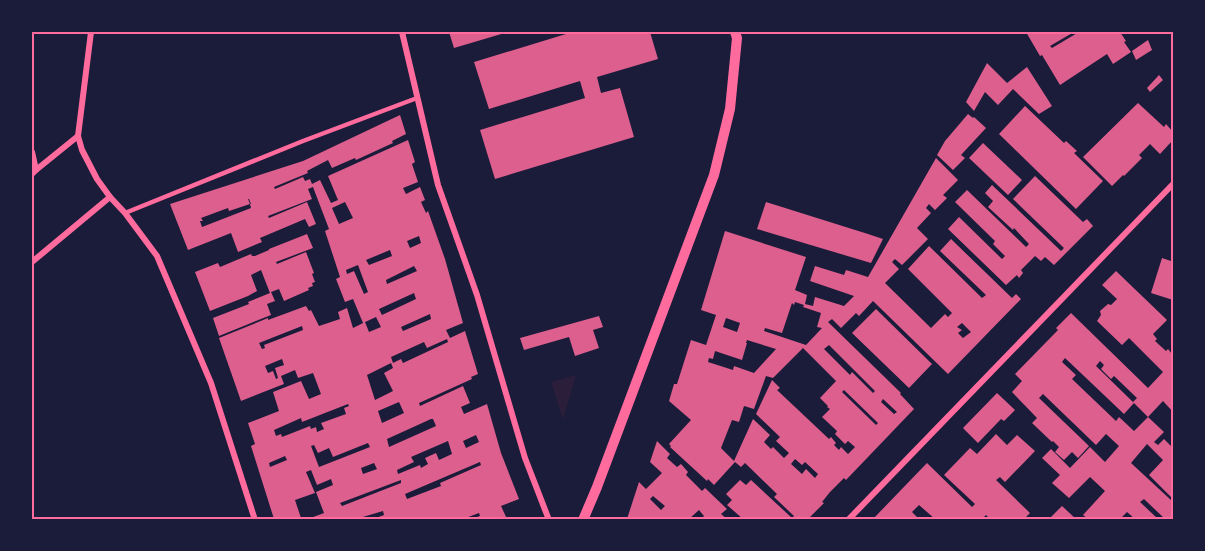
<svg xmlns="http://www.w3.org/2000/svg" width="1205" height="551" font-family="'PT Sans Narrow',sans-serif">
  <rect width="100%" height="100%" fill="#1b1b3a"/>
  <!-- green -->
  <polygon fill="#2a1e3b" points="576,375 563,420 551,382"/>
  <!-- building -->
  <g fill="#dd5f8e" fill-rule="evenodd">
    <polygon points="449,32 508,32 454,48"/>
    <polygon points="565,32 650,32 658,59 597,77 601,93 620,88 634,137 495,179 480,130 585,98 580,81 489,109 474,62 566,34"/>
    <polygon points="1026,32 1074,32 1050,46 1052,48 1079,32 1120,32 1126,41 1124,42 1131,52 1113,64 1107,54 1060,85 1042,55 1040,56"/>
    <polygon points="1148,40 1152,50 1136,60 1132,51"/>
    <polygon points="987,63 1007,83 1027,67 1052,106 1039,114 1013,89 998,105 985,92 974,111 966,102"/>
    <polygon points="1159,75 1163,80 1150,92 1147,88"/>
    <polygon points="1138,103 1164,127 1166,124 1173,132 1173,140 1160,154 1150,144 1139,155 1142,158 1124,176 1123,175 1112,186 1083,157"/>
    <polygon points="1025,106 1064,143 1066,141 1077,151 1074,153 1103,181 1076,209 999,134"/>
    <polygon points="968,114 973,118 974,117 986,128 961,155 965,158 953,170 937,155 945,141"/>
    <path d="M 400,115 L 406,134 L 392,141 L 393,143 L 356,160 L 355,158 L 332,168 L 328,160 L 307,171 L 308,173 L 274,187 L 275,189 L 303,177 L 305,181 L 310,179 L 312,184 L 320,180 L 331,203 L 338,200 L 328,176 L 408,140 L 415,162 L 412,164 L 418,182 L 403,188 L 406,194 L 420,187 L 425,200 L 421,202 L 426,213 L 428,211 L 445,259 L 463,323 L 446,330 L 450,338 L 465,331 L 478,374 L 471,377 L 472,379 L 419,403 L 420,406 L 463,386 L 470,403 L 461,407 L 464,414 L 487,404 L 501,453 L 519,499 L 501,506 L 507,519 L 471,519 L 480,516 L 479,513 L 463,519 L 415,519 L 414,517 L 413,519 L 373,519 L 384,515 L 383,511 L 356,519 L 308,519 L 324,513 L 316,492 L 333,485 L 331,479 L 317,485 L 311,470 L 306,472 L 315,493 L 295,500 L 301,518 L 296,519 L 274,519 L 251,446 L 255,444 L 248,423 L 279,411 L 273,392 L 301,381 L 309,399 L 321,394 L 313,373 L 298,378 L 295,370 L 281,376 L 284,384 L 241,401 L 219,338 L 268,318 L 268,320 L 306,306 L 309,311 L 311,310 L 319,326 L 340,319 L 338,312 L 347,308 L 353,328 L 365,322 L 369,332 L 381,327 L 376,317 L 363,323 L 353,299 L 345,302 L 336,279 L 340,277 L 325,231 L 329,229 L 313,187 L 308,189 L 312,199 L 268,216 L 269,218 L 307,202 L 316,224 L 309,227 L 305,219 L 260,238 L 262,242 L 238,252 L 231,233 L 188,250 L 170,204 L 303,161 ZM 248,199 L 249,199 L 251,204 L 250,204 L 251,208 L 202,227 L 200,221 L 203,221 L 201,218 L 228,208 L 229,211 L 250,204 ZM 345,202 L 353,218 L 339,224 L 332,208 ZM 419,236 L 421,243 L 410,248 L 407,241 ZM 390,250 L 392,256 L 369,265 L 366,260 ZM 358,265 L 368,292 L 364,294 L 354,271 L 347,274 L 346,270 ZM 414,266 L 417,271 L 387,284 L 386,280 ZM 414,293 L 416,299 L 382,315 L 379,309 ZM 430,314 L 431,319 L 403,331 L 401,327 ZM 302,326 L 303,330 L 264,345 L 265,348 L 262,349 L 259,343 ZM 447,339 L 448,342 L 403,363 L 401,359 L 393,363 L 391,357 L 424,342 L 427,348 ZM 282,359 L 284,365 L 275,368 L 278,378 L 276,379 L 273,371 L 268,373 L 265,366 ZM 391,363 L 393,368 L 384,373 L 393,391 L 375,400 L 367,375 ZM 399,402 L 404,413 L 382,423 L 378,411 ZM 348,404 L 349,406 L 344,408 L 346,414 L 321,423 L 324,429 L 317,432 L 316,427 L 311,429 L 310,426 L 282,437 L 281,434 L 276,436 L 274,430 L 301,418 L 302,422 ZM 431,419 L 433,419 L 436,426 L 389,447 L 387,439 ZM 476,435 L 479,442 L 466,448 L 463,441 ZM 448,441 L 452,454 L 439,460 L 436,453 L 425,458 L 428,464 L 421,468 L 420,465 L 398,474 L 397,470 L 414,462 L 411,457 ZM 368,443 L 370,447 L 319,467 L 311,446 L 314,445 L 318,453 L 329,448 L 333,457 ZM 285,456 L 287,460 L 270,467 L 269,463 ZM 480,462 L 481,465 L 440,483 L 441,486 L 407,499 L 405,494 ZM 374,463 L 377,469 L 363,474 L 361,468 ZM 401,480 L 401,483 L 342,506 L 340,503 Z"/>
    <polygon points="983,143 1022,180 1008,195 969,158"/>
    <path d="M 936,158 L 958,180 L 943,195 L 947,198 L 935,210 L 929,204 L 926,208 L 931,213 L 917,228 L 928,239 L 902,265 L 895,259 L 892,262 L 899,269 L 885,283 L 931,328 L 945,314 L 948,317 L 952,313 L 908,269 L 929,246 L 982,298 L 986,295 L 940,251 L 951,239 L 1012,298 L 1016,294 L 1021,299 L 948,374 L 873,301 L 859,316 L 856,313 L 841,328 L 832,319 L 828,322 L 901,393 L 900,394 L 914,409 L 846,480 L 844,478 L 830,492 L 822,502 L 824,503 L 808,519 L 743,519 L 727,505 L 732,500 L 726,494 L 740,480 L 746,485 L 751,480 L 792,518 L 794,516 L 774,497 L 777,494 L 745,463 L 741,467 L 735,462 L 714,485 L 708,479 L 707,481 L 670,447 L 671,446 L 669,444 L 691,420 L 669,401 L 674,384 L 677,384 L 691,340 L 706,345 L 716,315 L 701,310 L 725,231 L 806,257 L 795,290 L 807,295 L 805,304 L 813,306 L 815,297 L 844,306 L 854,296 L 810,281 L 815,266 L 844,275 L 846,270 L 868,277 ZM 795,302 L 804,305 L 803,307 L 821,313 L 817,327 L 822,328 L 806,345 L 764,331 L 765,328 L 782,333 L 792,303 L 794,305 ZM 726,318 L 740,323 L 737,332 L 723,327 ZM 962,323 L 971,332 L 963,338 L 958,333 L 962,330 L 957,327 ZM 747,340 L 776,349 L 754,373 L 734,366 L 733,370 L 708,362 L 709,358 L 713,359 L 715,351 L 742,360 L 747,343 L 746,343 ZM 829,345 L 875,391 L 873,393 L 852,372 L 850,375 L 824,349 ZM 803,348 L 836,381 L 820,398 L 828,406 L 827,407 L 830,409 L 822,417 L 837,431 L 835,434 L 845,444 L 848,441 L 855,447 L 848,454 L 841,447 L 839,450 L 834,445 L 836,443 L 831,437 L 829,439 L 777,390 L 780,388 L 772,380 L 756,414 L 780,437 L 776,441 L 789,453 L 784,458 L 773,447 L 771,449 L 764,442 L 770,435 L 753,419 L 734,461 L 721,448 L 732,420 L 739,422 L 744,406 L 754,409 L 766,376 L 773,378 ZM 844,390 L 878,423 L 876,425 L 842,392 ZM 883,399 L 897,412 L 894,414 L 881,402 ZM 795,459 L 802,465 L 805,462 L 818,474 L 815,478 L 806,469 L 802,474 L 791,464 Z"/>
    <polygon points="1035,176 1083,222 1087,219 1093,226 1054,265 1045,257 1041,261 1035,256 1021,270 1023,273 1019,278 1017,275 1006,285 948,229 959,217 1002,259 1005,256 993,244 995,241 955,202 967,190 1026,247 1029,244 1014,228 1013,230 988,207 993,201 985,193 992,185 1061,251 1064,248 1013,199"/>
    <polygon points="766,202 868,234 883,239 871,263 757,229"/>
    <polygon points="307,234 313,248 276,262 277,264 306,252 314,273 312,274 315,282 312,283 313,286 308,288 309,290 284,301 279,289 271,292 275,301 267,304 271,315 219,336 213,318 249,304 248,302 270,293 261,270 251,275 257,291 248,296 210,311 195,272 218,263 220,267 251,254 252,256 255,256 269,250 269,249"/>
    <polygon points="1173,255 1173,300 1151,293 1162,258 1171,261"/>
    <path d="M 1116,271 L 1167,320 L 1153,334 L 1157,339 L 1155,341 L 1166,351 L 1168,349 L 1172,354 L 1173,353 L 1173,412 L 1163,401 L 1148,417 L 1164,432 L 1154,442 L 1158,445 L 1164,439 L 1173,448 L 1173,499 L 1149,475 L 1163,460 L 1147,444 L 1131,463 L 1172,501 L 1171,502 L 1173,505 L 1173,519 L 1165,519 L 1144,499 L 1140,502 L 1158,519 L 1135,519 L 1127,512 L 1120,519 L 1088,519 L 1083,515 L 1105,491 L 1090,477 L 1069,498 L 1052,483 L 1060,475 L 1042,458 L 1051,449 L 1070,468 L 1090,447 L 1105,462 L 1119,446 L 1106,434 L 1096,445 L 1043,394 L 1039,398 L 1089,446 L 1078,458 L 1072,452 L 1064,460 L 1055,452 L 1059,447 L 1053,441 L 1052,442 L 1032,423 L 1037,418 L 1012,392 L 1022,381 L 1015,374 L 1058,330 L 1056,328 L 1071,313 L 1148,388 L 1163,372 L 1129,338 L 1122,345 L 1097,321 L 1101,315 L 1100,311 L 1108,304 L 1111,305 L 1117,299 L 1102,285 ZM 1065,358 L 1124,414 L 1134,403 L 1096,366 L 1100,361 L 1104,365 L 1101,369 L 1111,379 L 1114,376 L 1137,398 L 1133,402 L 1148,417 L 1134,431 L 1119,417 L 1116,421 L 1072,379 L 1076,375 L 1062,362 Z"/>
    <polygon points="876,309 932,364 909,388 852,333"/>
    <polygon points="599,316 603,327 593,330 599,348 575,356 569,337 524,350 520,338"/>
    <polygon points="997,393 1015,410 1004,421 1001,419 978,443 963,428"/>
    <polygon points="996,434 1007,445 1017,435 1035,451 1005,482 1000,477 996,480 1030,513 1024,519 990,519 986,515 983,518 985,519 935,519 919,505 912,512 919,519 873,519 927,463 972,507 975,504 944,475 970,448 977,454"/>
    <path d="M 657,441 L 670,454 L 667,458 L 677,467 L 681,464 L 688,472 L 686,475 L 702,491 L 705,488 L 727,509 L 721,514 L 727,519 L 701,519 L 704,516 L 699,510 L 689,519 L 627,519 L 639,482 L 646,489 L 662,473 L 650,462 ZM 653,496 L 665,506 L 661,510 L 650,499 Z"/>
    <polygon points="1062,506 1076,519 1049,519"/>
  </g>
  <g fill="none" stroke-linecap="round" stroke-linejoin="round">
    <!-- service -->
    <polyline stroke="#ff6b9d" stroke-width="4.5" points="125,213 303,141 417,98"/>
    <!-- minor -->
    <g stroke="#ff6b9d" stroke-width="6">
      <polyline points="402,32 438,185 477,295 525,458 549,520"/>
      <polyline points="78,136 82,150 97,179 110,197 125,213 157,256 211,383 255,520"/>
      <polyline points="32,152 36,170 32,174"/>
      <polyline points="36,170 78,136 91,32"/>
      <polyline points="32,262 110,197"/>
      <polyline points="848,520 1174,183"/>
    </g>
    <!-- tertiary -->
    <polyline stroke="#ff6b9d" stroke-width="10" points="583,520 597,487 714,175 730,109 737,38 735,32"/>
  </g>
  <!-- border -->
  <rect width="1205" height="551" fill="none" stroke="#1b1b3a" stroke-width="66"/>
  <rect x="33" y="33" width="1139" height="485" fill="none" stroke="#ff6b9d" stroke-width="2"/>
</svg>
